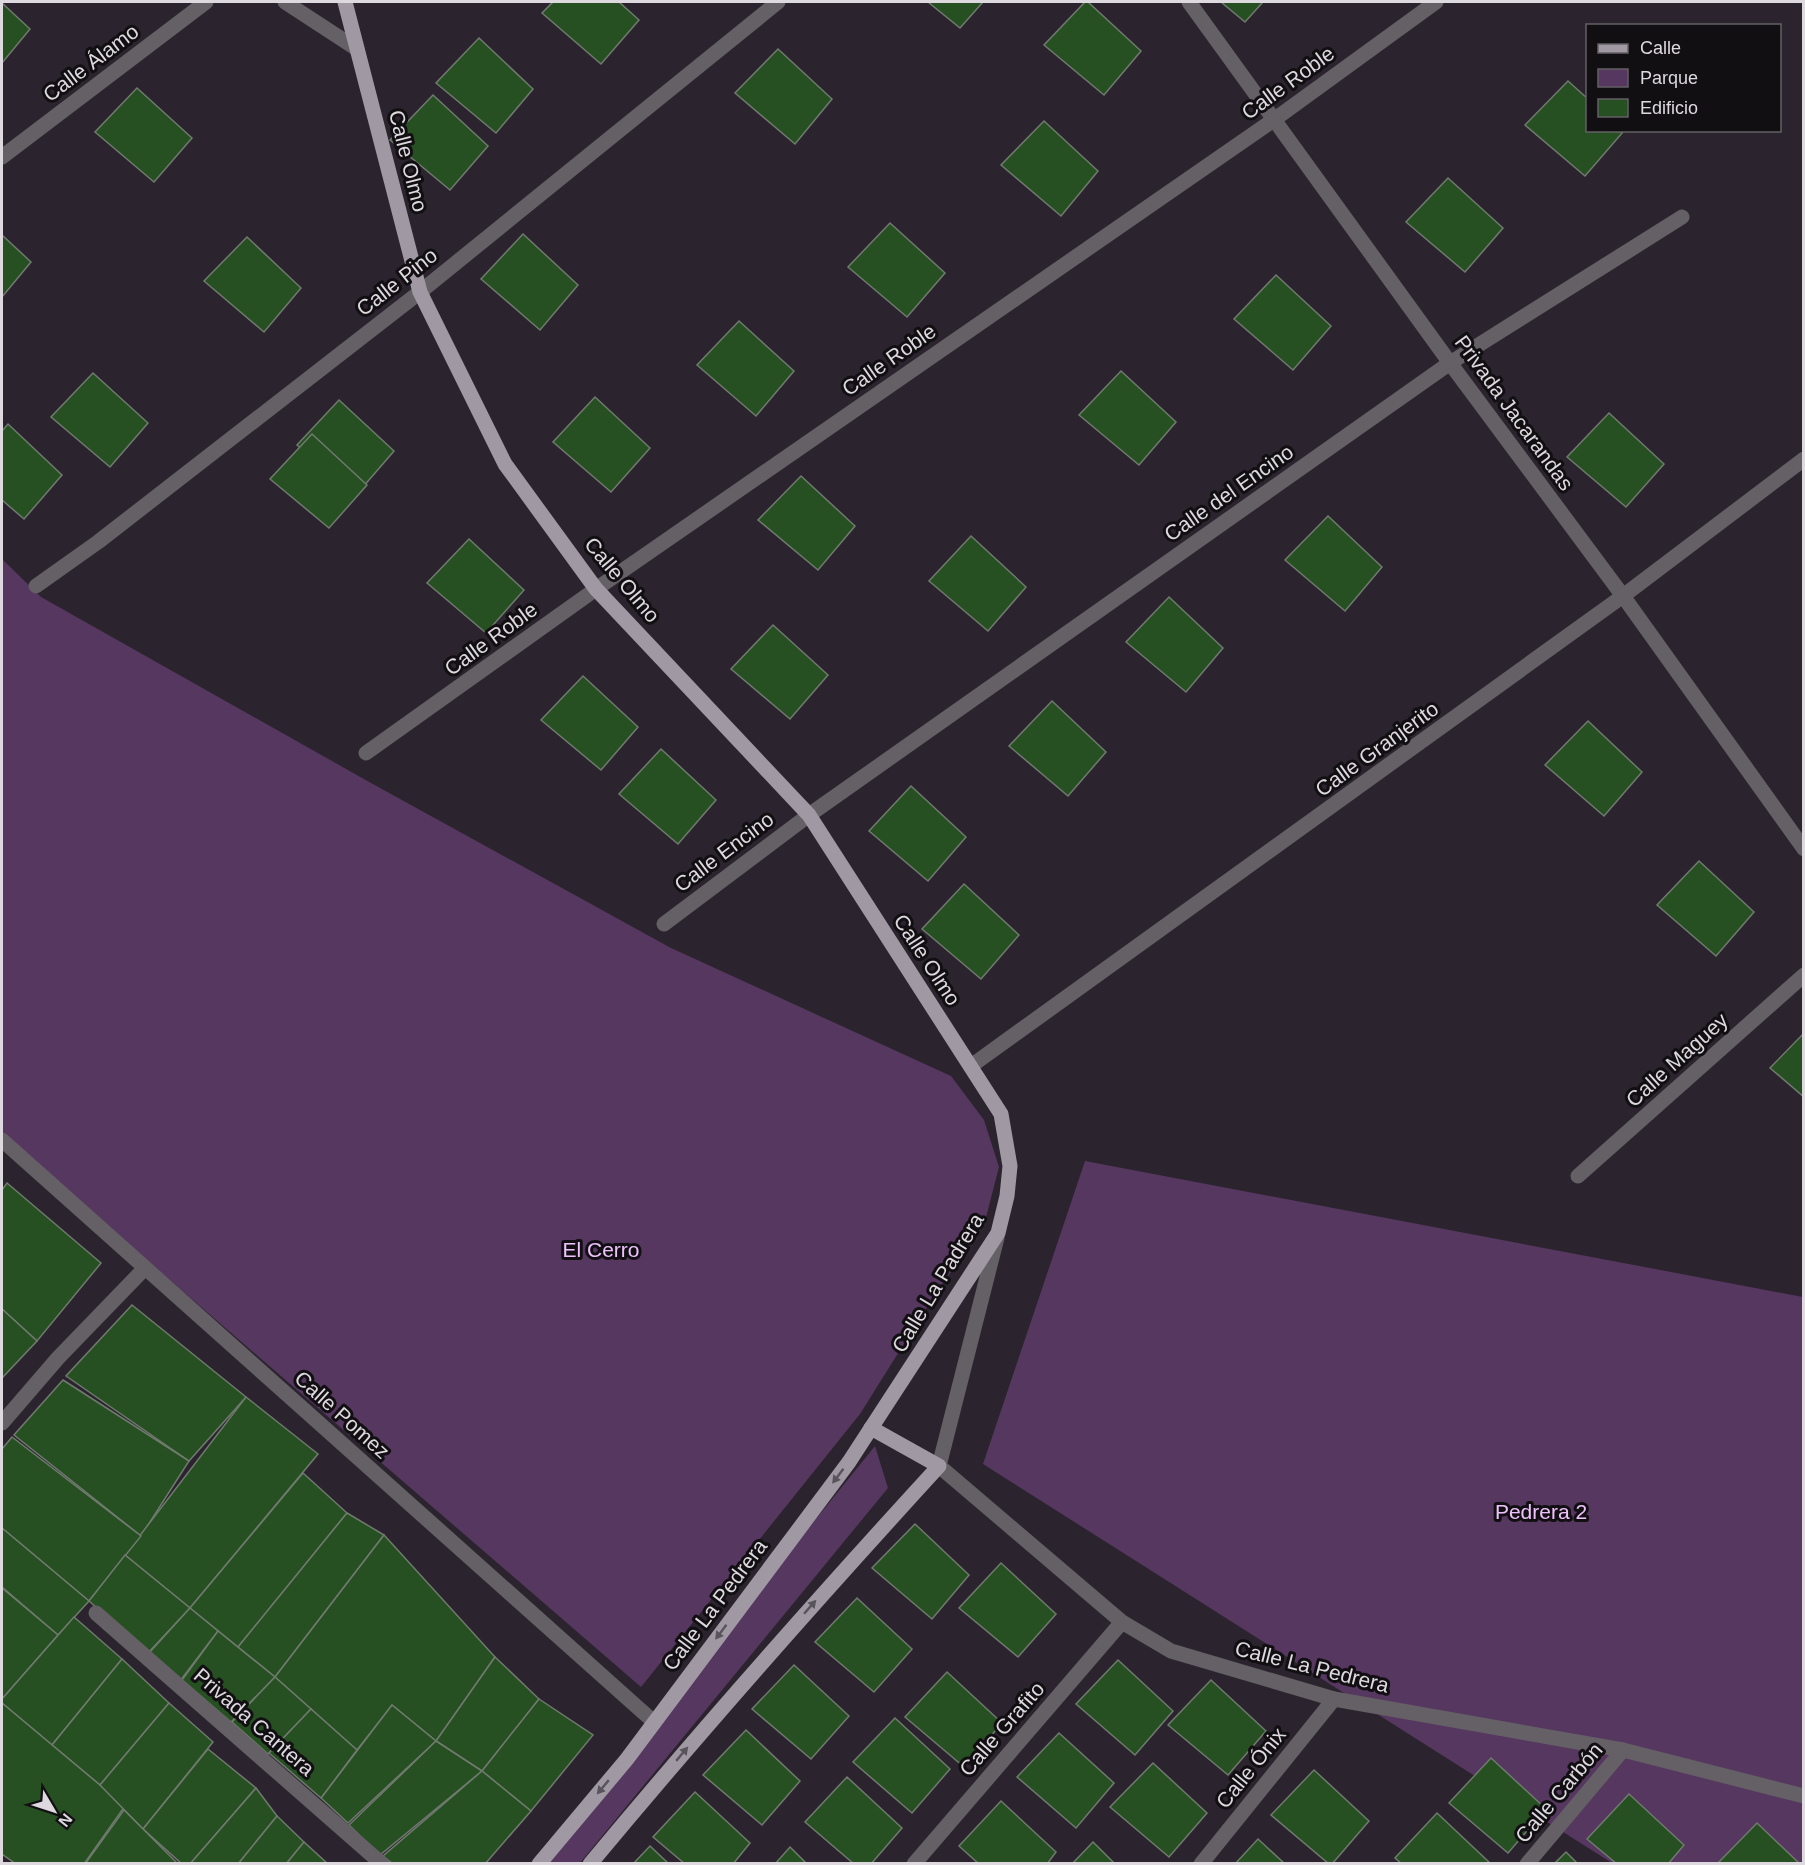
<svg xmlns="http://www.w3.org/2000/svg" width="1805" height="1865" font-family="Arial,sans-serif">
  <rect width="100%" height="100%" fill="#2b242e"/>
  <!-- green -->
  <g fill="#55375f">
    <polygon points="2,559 41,597 371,783 671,948 951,1076 984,1120 999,1167 984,1225 932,1299 860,1414 641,1687 2,1135"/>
    <polygon points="1085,1161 1803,1297 1803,1863 1612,1863 983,1464"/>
    <polygon points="875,1446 888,1488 580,1863 537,1864"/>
  </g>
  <!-- building -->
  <g fill="#265021" stroke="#707a6f" stroke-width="1.5">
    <polygon points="553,2 619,2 639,20 601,64 542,13"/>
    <polygon points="928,2 983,2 960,28"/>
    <polygon points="1085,2 1088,2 1141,51 1104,95 1044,45"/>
    <polygon points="1221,2 1263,2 1245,22"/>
    <polygon points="2,3 30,29 2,63"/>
    <polygon points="479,38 533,89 496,133 436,83"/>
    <polygon points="778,49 832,99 795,144 735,93"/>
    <polygon points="1568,81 1588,99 1588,130 1623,132 1585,176 1525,125"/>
    <polygon points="137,88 192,138 154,182 95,132"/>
    <polygon points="433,95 488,146 450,190 390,140"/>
    <polygon points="1044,121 1098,171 1061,216 1001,165"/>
    <polygon points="1448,178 1503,228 1465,272 1406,222"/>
    <polygon points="890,223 945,273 907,317 848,267"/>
    <polygon points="523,234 578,285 540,330 481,279"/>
    <polygon points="2,235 31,262 2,297"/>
    <polygon points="247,237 301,288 264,332 204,281"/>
    <polygon points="1276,275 1331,326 1293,370 1234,319"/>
    <polygon points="739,321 794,371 756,416 697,365"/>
    <polygon points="1121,371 1176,422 1139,465 1079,415"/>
    <polygon points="93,373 148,423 110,467 51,417"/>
    <polygon points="595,397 650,448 611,492 553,442"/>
    <polygon points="339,400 394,451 356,495 297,445"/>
    <polygon points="1609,413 1664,464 1626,507 1567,457"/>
    <polygon points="8,424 62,475 24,519 2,500 2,431"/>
    <polygon points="312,434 367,485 329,528 270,479"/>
    <polygon points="801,476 855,526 818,570 758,520"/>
    <polygon points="1328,516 1382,567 1345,611 1285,560"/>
    <polygon points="971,536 1026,587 988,631 929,581"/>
    <polygon points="469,539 524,590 486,633 427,583"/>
    <polygon points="1169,597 1223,648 1186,692 1126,642"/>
    <polygon points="773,625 828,675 790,719 731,669"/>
    <polygon points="583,676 638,727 601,770 541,720"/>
    <polygon points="1052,701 1106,752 1068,796 1009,746"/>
    <polygon points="1588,721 1642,772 1604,816 1545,765"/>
    <polygon points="661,749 716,800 678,844 619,794"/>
    <polygon points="911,786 966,837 928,881 869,831"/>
    <polygon points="1699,861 1754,912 1716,956 1657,905"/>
    <polygon points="964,884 1019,935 981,979 922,929"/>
    <polygon points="1804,1033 1804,1097 1770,1068"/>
    <polygon points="7,1183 101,1263 37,1341 2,1309 2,1190"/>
    <polygon points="132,1305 246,1397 189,1461 66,1376"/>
    <polygon points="2,1309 37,1341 2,1378"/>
    <polygon points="63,1380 189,1461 141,1536 14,1435"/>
    <polygon points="246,1397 318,1454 190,1608 125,1555"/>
    <polygon points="12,1437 141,1536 89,1601 2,1528 2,1449"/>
    <polygon points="303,1473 347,1513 238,1647 190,1608"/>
    <polygon points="347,1513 384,1535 275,1677 238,1647"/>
    <polygon points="915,1524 969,1575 932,1619 872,1568"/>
    <polygon points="2,1528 89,1601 58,1635 2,1587"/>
    <polygon points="384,1535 495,1657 436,1741 392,1705 357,1750 275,1677"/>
    <polygon points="125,1555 190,1608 148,1653 89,1601"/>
    <polygon points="1001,1563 1056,1614 1018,1657 959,1608"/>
    <polygon points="2,1588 58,1635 2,1699"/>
    <polygon points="857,1598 912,1649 874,1692 815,1642"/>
    <polygon points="190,1608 218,1631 180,1681 149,1653"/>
    <polygon points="74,1617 122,1659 52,1745 2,1703 2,1699"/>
    <polygon points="218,1631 275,1677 231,1722 182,1680"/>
    <polygon points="495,1657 539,1699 482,1771 436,1741"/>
    <polygon points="122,1659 169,1703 100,1785 52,1745"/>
    <polygon points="1118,1660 1173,1711 1135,1755 1076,1704"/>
    <polygon points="794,1665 849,1716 811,1759 752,1709"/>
    <polygon points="947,1672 1002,1723 964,1767 905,1717"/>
    <polygon points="275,1677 311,1709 268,1754 232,1722"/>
    <polygon points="1211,1680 1266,1731 1228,1775 1168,1725"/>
    <polygon points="539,1699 593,1735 531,1811 482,1771"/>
    <polygon points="2,1703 125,1806 84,1864 16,1864 2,1854"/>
    <polygon points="169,1703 213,1742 143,1829 100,1785"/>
    <polygon points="392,1705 436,1741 348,1823 321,1798"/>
    <polygon points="311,1709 357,1750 321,1798 269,1753"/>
    <polygon points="895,1718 950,1769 912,1813 853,1762"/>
    <polygon points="746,1730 800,1781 762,1825 703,1775"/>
    <polygon points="1059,1733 1114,1783 1076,1828 1017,1777"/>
    <polygon points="436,1741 482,1771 380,1855 349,1825"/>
    <polygon points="208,1749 256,1788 190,1864 182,1864 143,1829"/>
    <polygon points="1491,1758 1546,1809 1508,1853 1449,1803"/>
    <polygon points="1153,1763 1207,1813 1169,1857 1110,1807"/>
    <polygon points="1314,1770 1369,1821 1332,1864 1329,1864 1271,1815"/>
    <polygon points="482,1771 531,1811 485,1864 393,1864 383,1856"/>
    <polygon points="847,1777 902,1828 871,1864 854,1864 805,1822"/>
    <polygon points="256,1788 277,1816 238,1864 190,1864"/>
    <polygon points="695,1792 750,1843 733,1864 685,1864 653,1837"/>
    <polygon points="1629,1794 1684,1845 1668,1864 1617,1864 1587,1839"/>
    <polygon points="1001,1801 1056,1852 1047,1864 979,1864 959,1846"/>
    <polygon points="124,1810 178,1864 85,1864"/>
    <polygon points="1437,1813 1491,1864 1402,1864 1395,1858"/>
    <polygon points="277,1816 304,1842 286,1864 238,1864"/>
    <polygon points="1757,1823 1800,1864 1717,1864"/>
    <polygon points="1258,1839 1285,1864 1235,1864"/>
    <polygon points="304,1842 328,1864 286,1864"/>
    <polygon points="1093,1842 1115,1864 1072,1864"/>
    <polygon points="650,1846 669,1864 633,1864"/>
    <polygon points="790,1847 807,1864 775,1864"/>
    <polygon points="1566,1852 1578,1864 1554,1864"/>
  </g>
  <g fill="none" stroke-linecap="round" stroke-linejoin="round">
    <!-- minor -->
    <g stroke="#646065" stroke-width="15">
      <polyline points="285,2 357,49"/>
      <polyline points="1189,2 1450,363 1623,596 1804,849"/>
      <polyline points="2,157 206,2"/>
      <polyline points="36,586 98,542 420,292 778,2"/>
      <polyline points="366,753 596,589 1275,119 1436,2"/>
      <polyline points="664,924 809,815 1450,363 1682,217"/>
      <polyline points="971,1066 1623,596 1804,459"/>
      <polyline points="2,1140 654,1722"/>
      <polyline points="1578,1176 1804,975"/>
      <polyline points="997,1238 939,1466 1122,1622 1171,1651 1334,1699 1623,1750 1804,1796"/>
      <polyline points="2,1423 58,1358 145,1268"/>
      <polyline points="96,1613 382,1864"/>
      <polyline points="914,1864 1122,1622"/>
      <polyline points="1201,1864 1334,1699"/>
      <polyline points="1527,1864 1623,1750"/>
    </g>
    <!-- major -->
    <g stroke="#a099a3" stroke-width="15">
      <polyline points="345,2 420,292 505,464 596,589 809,815 1001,1114 1010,1166 1007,1196 998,1233 849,1462 627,1759 539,1864"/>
      <path d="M 590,1864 C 703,1728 820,1596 939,1466 L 871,1428"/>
    </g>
  </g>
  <!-- one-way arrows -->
  <defs><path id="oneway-solid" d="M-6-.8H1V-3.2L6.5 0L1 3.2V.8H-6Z" transform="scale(1.5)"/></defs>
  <g fill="#59545b">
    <use href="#oneway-solid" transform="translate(838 1476) rotate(127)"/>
    <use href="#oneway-solid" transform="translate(810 1607) rotate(-49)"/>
    <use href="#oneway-solid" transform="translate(721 1632) rotate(127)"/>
    <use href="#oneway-solid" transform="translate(682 1754) rotate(-50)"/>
    <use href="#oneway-solid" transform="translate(603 1787) rotate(130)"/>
  </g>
  <g text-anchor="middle" stroke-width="6" stroke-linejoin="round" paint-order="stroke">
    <!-- street labels -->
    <g font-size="21" fill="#ddd9df" stroke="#120f13">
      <text transform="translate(91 63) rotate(-37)" y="7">Calle Álamo</text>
      <text transform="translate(1288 83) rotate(-36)" y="7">Calle Roble</text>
      <text transform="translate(408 161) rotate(76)" y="7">Calle Olmo</text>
      <text transform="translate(397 282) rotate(-38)" y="7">Calle Pino</text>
      <text transform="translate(889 360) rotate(-35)" y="7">Calle Roble</text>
      <text transform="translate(1514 413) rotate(54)" y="7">Privada Jacarandas</text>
      <text transform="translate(1229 493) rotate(-35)" y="7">Calle del Encino</text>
      <text transform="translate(622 580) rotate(50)" y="7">Calle Olmo</text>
      <text transform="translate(491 639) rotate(-36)" y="7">Calle Roble</text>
      <text transform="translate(1377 749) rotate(-36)" y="7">Calle Granjerito</text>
      <text transform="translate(724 852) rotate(-37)" y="7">Calle Encino</text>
      <text transform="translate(927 960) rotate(57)" y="7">Calle Olmo</text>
      <text transform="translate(1677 1060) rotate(-42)" y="7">Calle Maguey</text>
      <text transform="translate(938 1283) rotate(-59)" y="7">Calle La Padrera</text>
      <text transform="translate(342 1415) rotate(42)" y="7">Calle Pomez</text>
      <text transform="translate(715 1605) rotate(-53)" y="7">Calle La Pedrera</text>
      <text transform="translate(1312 1667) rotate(14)" y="7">Calle La Pedrera</text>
      <text transform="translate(254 1722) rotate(41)" y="7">Privada Cantera</text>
      <text transform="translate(1002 1729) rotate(-49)" y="7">Calle Grafito</text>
      <text transform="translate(1251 1768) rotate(-51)" y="7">Calle Ónix</text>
      <text transform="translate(1559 1793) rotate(-50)" y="7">Calle Carbón</text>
    </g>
    <!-- park labels -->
    <g font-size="21" fill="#eec1fd" stroke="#120f13">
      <text x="601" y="1257">El Cerro</text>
      <text x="1541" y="1519">Pedrera 2</text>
    </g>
  </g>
  <!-- border -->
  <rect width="1805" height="1865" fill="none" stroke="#ddd9df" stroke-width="6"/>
  <!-- legend -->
  <rect x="1586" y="24" width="195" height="108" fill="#120f13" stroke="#636065" stroke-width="1.5"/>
  <rect x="1598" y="44" width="30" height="9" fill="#a099a3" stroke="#636065" stroke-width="1.5"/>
  <text x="1640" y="54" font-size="18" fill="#ddd9df">Calle</text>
  <rect x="1598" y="69" width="30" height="18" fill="#55375f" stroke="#636065" stroke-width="1.5"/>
  <text x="1640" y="84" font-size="18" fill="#ddd9df">Parque</text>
  <rect x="1598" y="99" width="30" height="18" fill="#265021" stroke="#636065" stroke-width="1.5"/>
  <text x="1640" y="114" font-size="18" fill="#ddd9df">Edificio</text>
  <!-- north arrow -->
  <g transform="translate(54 1811) rotate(129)" stroke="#120f13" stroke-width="4.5" paint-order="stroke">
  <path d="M0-4.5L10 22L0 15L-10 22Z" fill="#ddd9df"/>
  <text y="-9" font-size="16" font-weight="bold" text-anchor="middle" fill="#ddd9df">N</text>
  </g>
</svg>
